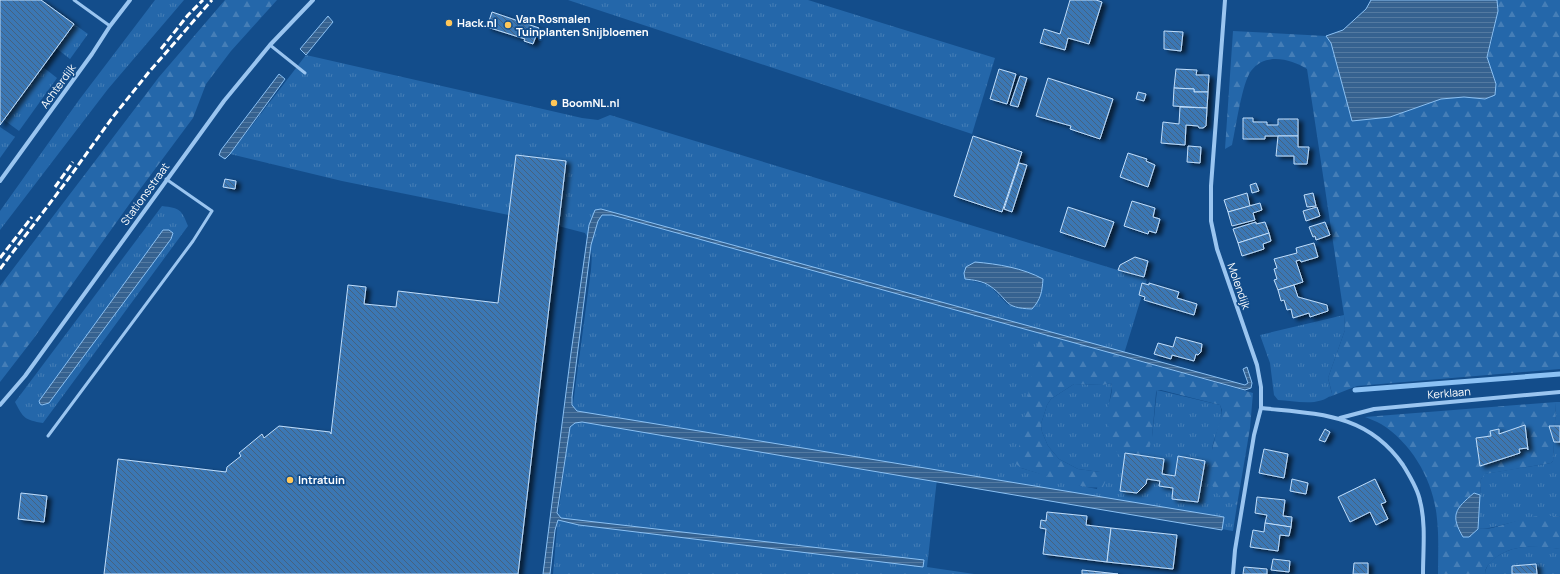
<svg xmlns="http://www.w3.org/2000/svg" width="1560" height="574" font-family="Manrope,sans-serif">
  <defs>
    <pattern id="grass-tufts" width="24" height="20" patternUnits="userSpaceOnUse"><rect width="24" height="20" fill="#2467aa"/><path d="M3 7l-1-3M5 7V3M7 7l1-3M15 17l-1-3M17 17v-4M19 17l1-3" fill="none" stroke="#457eb7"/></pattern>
    <pattern id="forest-firs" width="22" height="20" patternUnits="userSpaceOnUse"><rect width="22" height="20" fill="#2467aa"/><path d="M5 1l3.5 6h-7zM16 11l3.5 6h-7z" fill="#457eb7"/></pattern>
    <pattern id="water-rules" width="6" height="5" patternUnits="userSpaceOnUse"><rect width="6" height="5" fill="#366290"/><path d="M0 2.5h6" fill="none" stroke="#547aa1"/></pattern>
    <pattern id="building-back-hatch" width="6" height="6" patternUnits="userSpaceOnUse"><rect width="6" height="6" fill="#3b77b4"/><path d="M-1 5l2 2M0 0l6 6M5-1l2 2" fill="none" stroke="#446280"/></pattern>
    <filter id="shadow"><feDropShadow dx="4.5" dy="2.5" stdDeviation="2" flood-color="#0009"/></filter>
  </defs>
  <rect width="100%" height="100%" fill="#134d8b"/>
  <!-- grass -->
  <g fill="url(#grass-tufts)" fill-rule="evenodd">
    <polygon points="155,0 184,0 108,89 0,230 0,211 79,100"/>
    <polygon points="568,0 808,0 995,58 972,134"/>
    <polygon points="74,24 88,34 70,59 56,48"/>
    <path d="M 306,55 L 582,118 L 598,120 L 610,115 L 1147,279 L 1123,357 L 1039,334 L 1021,468 L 1082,486 L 1097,489 L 1100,472 L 1078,469 L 1059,459 L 1048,446 L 1042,432 L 1041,424 L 1047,405 L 1051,399 L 1074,384 L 1103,385 L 1111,383 L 1112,387 L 1108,409 L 1152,437 L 1157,390 L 1220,405 C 1226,421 1211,438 1212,454 C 1213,468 1218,483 1221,497 L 1237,505 L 1233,531 L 937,479 L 927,567 L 974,574 L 553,574 L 558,516 L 591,270 C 592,255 593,247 585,233 L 543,222 L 342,181 L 230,154 ZM 975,262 L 1017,308 L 1007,304 L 989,285 L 965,279 L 968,266 Z"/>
    <polygon points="43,67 57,78 19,131 4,120"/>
    <polygon points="0,127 15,137 0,158"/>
    <path d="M 162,206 C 180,208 182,210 188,226 L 43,423 C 25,420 23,418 15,402 ZM 163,230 L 173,233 L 171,239 L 49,403 L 40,404 L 39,401 Z"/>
    <path d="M 1344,315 L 1345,330 L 1328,378 L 1332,394 C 1320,407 1295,401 1278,400 L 1274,395 L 1270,363 L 1260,335 Z"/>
    <path d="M 1556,402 L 1560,402 L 1560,517 C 1533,512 1505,528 1478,529 L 1481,479 L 1484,474 L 1551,463 L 1553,461 Z"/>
    <path d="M 1540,546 L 1560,549 L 1560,574 L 1485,574 C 1486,560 1505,550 1518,548 C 1525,546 1533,547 1540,546 Z"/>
  </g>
  <!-- forest -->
  <g fill="url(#forest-firs)">
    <polygon points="225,0 277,0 231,51 206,84 193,118 138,192 34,338 0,382 0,286 159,77"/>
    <path d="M 1497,0 L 1560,0 L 1560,369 L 1357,386 L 1329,397 L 1332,393 L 1328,378 L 1345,330 L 1344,315 L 1307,69 C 1291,59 1265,52 1251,71 C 1242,83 1236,127 1232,145 L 1225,149 L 1233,31 L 1326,36 L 1331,43 L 1352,120 L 1390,117 L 1441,99 L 1464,97 L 1485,99 L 1495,95 L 1496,84 L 1487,57 L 1492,40 L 1498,11 Z"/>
    <path d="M 1039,333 L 1253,393 L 1250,428 L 1237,505 C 1232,503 1225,501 1221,497 C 1199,480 1215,439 1221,417 L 1222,410 L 1220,405 L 1161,390 L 1157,390 L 1156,393 L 1152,437 L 1147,459 L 1129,464 C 1110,451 1106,430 1108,408 C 1109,400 1114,391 1111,383 L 1103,385 L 1074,384 L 1051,399 L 1047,405 L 1041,424 L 1042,432 L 1048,446 L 1059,459 L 1078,469 L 1100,472 L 1105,474 L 1106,480 L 1103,487 C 1083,491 1042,474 1021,468 L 1016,464 Z"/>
    <path d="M 1556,402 L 1553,461 L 1551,463 L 1485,474 L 1481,479 L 1480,495 L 1474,493 L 1461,534 L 1463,537 C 1471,537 1473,531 1479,529 C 1484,528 1488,529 1492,528 C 1515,522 1535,512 1560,517 L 1560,549 C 1537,546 1510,543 1492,561 C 1488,565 1485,568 1485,574 L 1438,574 C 1438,556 1439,537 1437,519 C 1434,482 1413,444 1381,424 C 1376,421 1370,419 1365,417 Z"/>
  </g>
  <!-- water -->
  <g fill="url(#water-rules)" stroke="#8bc1f4">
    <polygon points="1371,0 1497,0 1498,11 1487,57 1496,84 1495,95 1485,99 1464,97 1441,99 1390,117 1352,121 1331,43 1326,36 1343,30 1366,9"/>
    <polygon points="328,16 333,22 306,55 300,49"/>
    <polygon points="279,74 285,79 230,154 225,159 219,155 221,150"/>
    <polygon points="601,209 1245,385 1248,383 1243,369 1247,367 1252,383 1251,388 1245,390 612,215 602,215 598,221 591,245 572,397 572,405 577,411 1224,517 1222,530 582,422 575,423 570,427 557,513 561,518 924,560 923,567 579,525 558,520 555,530 550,574 543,574 571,353 589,225 595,210"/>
    <polygon points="163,230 169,230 173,233 171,239 49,403 42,405 40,404 39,401"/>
    <path d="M 975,262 C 998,264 1023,268 1043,279 C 1042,292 1041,299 1032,309 C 1002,308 1010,300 990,286 C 983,281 973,280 965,279 L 964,273 L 966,267 Z"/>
    <path d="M 1474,493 L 1480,495 L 1478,529 L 1469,537 L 1463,537 C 1450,515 1455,509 1474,493 Z"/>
  </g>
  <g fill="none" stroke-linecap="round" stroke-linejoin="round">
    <!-- stream -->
    <polyline stroke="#8bc1f4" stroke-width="5" points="1355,390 1560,374"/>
  </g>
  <!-- building -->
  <g fill="url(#building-back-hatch)" stroke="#c0defc" filter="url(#shadow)">
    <polygon points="0,0 41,0 74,24 0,125"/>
    <polygon points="1070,0 1096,0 1102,2 1089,44 1068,38 1065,50 1040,43 1044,29 1060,34"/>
    <polygon points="492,12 539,28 533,44 524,41 525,39 487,27"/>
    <polygon points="1164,31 1183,32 1181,51 1164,49"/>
    <polygon points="999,69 1016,74 1007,104 990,99"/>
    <polygon points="1176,69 1197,70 1196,75 1209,75 1208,92 1194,92 1194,89 1174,88"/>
    <polygon points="1020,76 1027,78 1018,107 1010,105"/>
    <polygon points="1048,78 1113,99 1100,139 1070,129 1071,126 1036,116"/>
    <polygon points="1174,88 1194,89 1194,92 1208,92 1207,108 1173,106"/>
    <polygon points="1138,92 1146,94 1144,101 1136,99"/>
    <polygon points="1180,107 1207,108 1206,126 1203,128 1199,128 1198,126 1186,125 1185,145 1161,143 1163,122 1179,124"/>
    <polygon points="1243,118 1253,118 1253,122 1267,122 1267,125 1278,125 1278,119 1298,119 1298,136 1265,136 1265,139 1243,139"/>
    <polygon points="973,136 1022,152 1002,212 954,196"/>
    <polygon points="1278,136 1298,136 1298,147 1309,147 1307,164 1294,164 1294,156 1276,156"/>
    <polygon points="1188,146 1201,147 1200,163 1187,162"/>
    <polygon points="1128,153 1147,159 1146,161 1155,165 1148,187 1120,177"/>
    <polygon points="516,155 566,161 518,574 104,574 118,459 226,472 227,467 241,456 239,453 262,434 264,438 279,426 330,432 331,434 348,285 366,287 364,304 396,307 398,291 498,303"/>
    <polygon points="1019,163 1027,165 1012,212 1004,209"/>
    <polygon points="225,179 236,181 235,189 223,187"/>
    <polygon points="1256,183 1259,191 1252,193 1250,185"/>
    <polygon points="1247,193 1250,206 1228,212 1224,200"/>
    <polygon points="1313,193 1316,206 1307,207 1304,195"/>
    <polygon points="1132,201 1155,208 1153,217 1160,219 1156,233 1149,231 1148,234 1124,226"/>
    <polygon points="1260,203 1262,210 1253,213 1255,220 1232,226 1228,212"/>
    <polygon points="1068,207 1114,222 1105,247 1060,232"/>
    <polygon points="1317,207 1320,216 1306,221 1303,211"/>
    <polygon points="1256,222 1256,224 1265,222 1269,233 1238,243 1233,229"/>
    <polygon points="1325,222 1330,235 1316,240 1315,236 1313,237 1309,227"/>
    <polygon points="1269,233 1271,241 1263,244 1264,249 1242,256 1238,243"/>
    <polygon points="1314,243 1318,257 1301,262 1300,260 1296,261 1303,282 1278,290 1274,280 1277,279 1274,269 1277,268 1274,259 1297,253 1296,248"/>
    <polygon points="1135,257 1148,261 1144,277 1118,270 1120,265"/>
    <polygon points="1142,283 1149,285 1149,283 1179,292 1177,298 1197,304 1194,315 1144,300 1145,297 1139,295"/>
    <polygon points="1294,285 1298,297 1327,305 1328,311 1310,317 1309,313 1293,318 1291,309 1287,310 1284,300 1281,301 1278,290"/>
    <polygon points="1176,337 1202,344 1201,352 1198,355 1196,354 1194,361 1172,355 1171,359 1154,354 1158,343 1173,347"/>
    <polygon points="1525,425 1528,450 1527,448 1519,449 1520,453 1480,466 1476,438 1491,436 1490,431 1499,429 1499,434"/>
    <polygon points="1549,426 1560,426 1560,442 1554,442"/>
    <polygon points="1325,429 1330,432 1325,442 1319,440"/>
    <polygon points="1264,449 1288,454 1284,478 1259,473"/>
    <polygon points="1125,453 1164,459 1162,474 1175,476 1178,456 1205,461 1198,502 1172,499 1173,488 1159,486 1160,481 1147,479 1146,484 1137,493 1120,491"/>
    <polygon points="1292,479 1308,483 1306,494 1290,491"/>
    <polygon points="1375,479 1386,502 1381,504 1388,519 1376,525 1370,512 1350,522 1338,497"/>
    <polygon points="21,493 47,496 44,522 18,519"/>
    <polygon points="1257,497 1285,500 1283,516 1292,517 1291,527 1265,523 1267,515 1255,513"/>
    <polygon points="1047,512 1087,516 1086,525 1111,528 1107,562 1043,554 1046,529 1040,528 1041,520 1046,521"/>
    <polygon points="1265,523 1291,527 1289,536 1280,535 1278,551 1250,547 1253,530 1264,532"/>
    <polygon points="1111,528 1177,535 1173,569 1107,562"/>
    <polygon points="1273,559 1290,561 1289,572 1271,570"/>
    <polygon points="1354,563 1368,563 1368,574 1353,574"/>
    <polygon points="1536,564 1537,574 1512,574 1512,566"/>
    <polygon points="1244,567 1267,569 1267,574 1243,574"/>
    <polygon points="1082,570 1118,574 1082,574"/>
  </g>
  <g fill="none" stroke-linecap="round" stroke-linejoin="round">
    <!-- service -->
    <g stroke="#9ac5f0" stroke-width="3">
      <polyline points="74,0 110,26"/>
      <polyline points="270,45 305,73"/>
      <polyline points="48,436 193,241 212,211 166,179"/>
    </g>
    <!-- minor -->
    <g stroke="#9ac5f0" stroke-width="4">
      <polyline points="1225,0 1211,186 1211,221 1217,249 1257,365 1261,387 1261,408 1254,435 1235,550 1233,574"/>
      <polyline points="0,181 92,54 110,26 130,0"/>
      <polyline points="0,405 25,376 224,101 270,45 313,0"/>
      <path d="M 1261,408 C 1318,414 1367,413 1403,465 C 1409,475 1418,489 1420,501 C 1426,523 1423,551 1423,574"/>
      <polyline points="1340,418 1374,409 1560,392"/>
    </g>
    <!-- rail -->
    <g stroke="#fff" stroke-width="3" stroke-dasharray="7 3" stroke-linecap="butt">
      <polyline points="161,49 188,15 203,0"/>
      <polyline points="55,187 73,162"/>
      <polyline points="0,258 32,217"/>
      <polyline points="0,269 69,178 112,118 149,72 212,0"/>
    </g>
  </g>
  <!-- markers -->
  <g fill="#ffc759" stroke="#134d8b" stroke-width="1.5">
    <circle cx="449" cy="23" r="4"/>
    <circle cx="508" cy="25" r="4"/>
    <circle cx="554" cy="103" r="4"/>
    <circle cx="290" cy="480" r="4"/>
  </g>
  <g text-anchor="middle" stroke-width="3.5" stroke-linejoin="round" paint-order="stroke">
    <!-- poi labels -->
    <g font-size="11" font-weight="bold" fill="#fff" stroke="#134d8b" text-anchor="start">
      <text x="516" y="23">Van Rosmalen<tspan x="516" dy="13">Tuinplanten Snijbloemen</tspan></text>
      <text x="457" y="27">Hack.nl</text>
      <text x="562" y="107">BoomNL.nl</text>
      <text x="298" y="484">Intratuin</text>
    </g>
    <!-- street labels -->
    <g font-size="11" fill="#fff" stroke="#134d8b">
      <text transform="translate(58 86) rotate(-54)" y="4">Achterdijk</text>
      <text transform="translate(145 194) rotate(-54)" y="4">Stationsstraat</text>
      <text transform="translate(1239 286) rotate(71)" y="4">Molendijk</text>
      <text transform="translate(1449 393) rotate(-5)" y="4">Kerklaan</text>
    </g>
  </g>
</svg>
